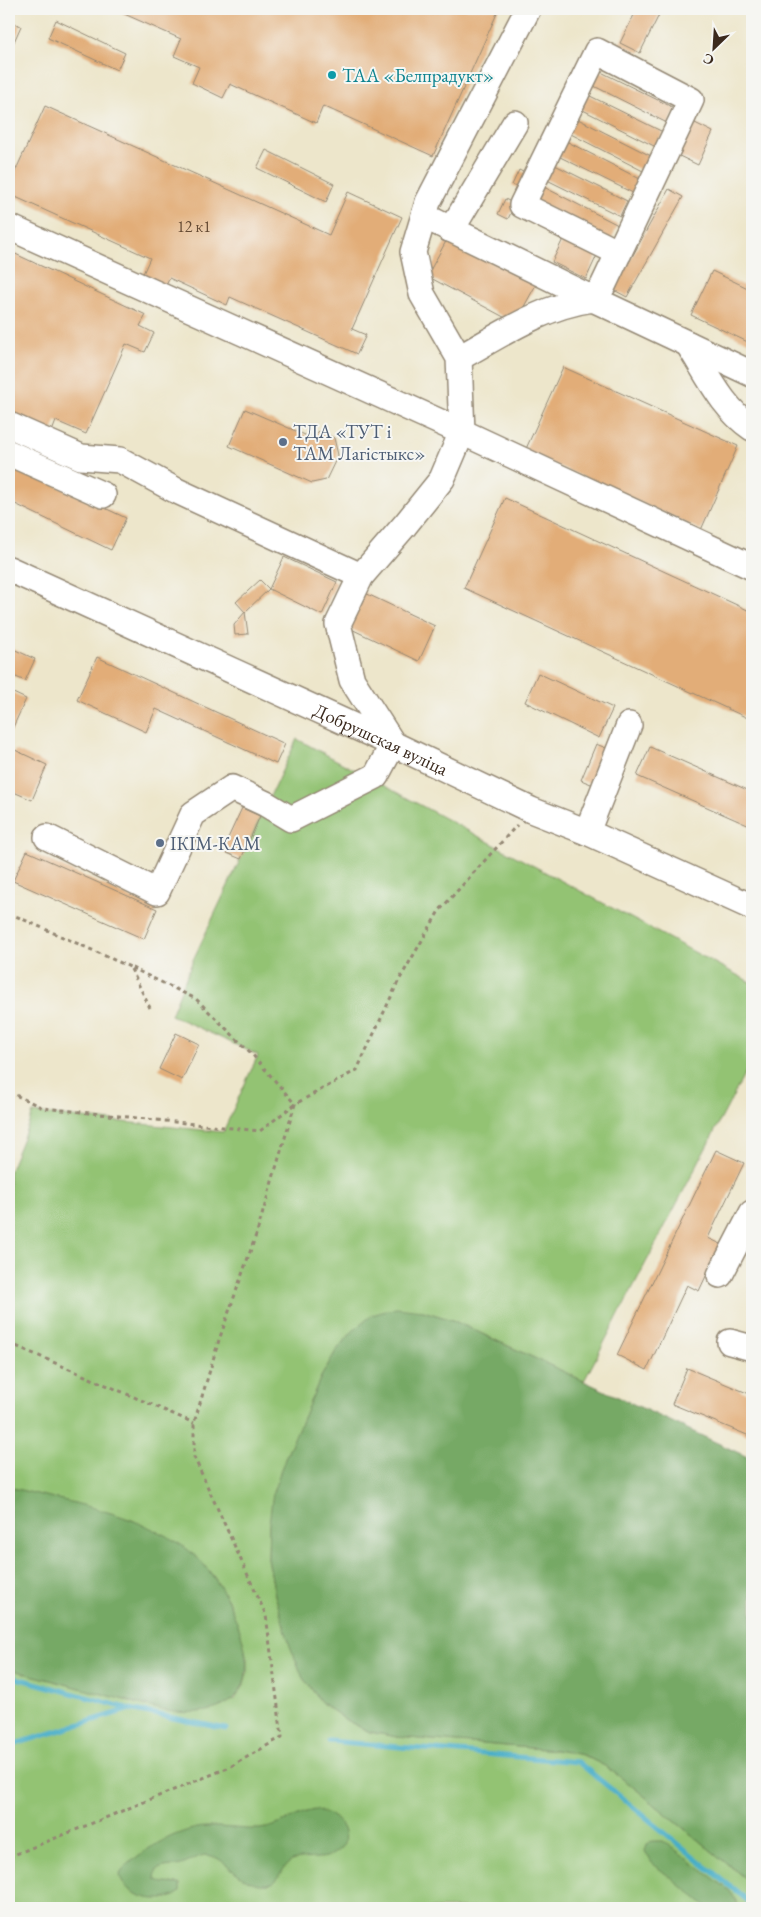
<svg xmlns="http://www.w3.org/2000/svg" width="761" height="1917" font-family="'EB Garamond',serif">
  <rect width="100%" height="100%" fill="#f6f6f2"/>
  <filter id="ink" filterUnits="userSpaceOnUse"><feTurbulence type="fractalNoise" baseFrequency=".02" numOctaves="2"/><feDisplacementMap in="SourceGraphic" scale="10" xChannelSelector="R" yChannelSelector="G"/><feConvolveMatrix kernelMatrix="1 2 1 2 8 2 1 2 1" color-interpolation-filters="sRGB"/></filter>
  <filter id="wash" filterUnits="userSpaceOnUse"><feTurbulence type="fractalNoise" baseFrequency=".0096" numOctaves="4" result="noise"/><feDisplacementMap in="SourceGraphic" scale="20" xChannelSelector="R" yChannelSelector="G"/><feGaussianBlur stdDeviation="1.12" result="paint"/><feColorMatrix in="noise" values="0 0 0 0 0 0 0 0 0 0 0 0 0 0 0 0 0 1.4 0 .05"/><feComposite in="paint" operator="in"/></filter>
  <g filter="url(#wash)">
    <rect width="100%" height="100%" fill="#ede6cb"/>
    <!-- green -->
    <polygon fill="#93c373" stroke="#677648" points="297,739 752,983 752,1060 584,1381 452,1320 423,1311 353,1331 336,1351 321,1377 285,1459 269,1524 268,1558 275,1595 303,1678 322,1703 346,1720 370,1732 397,1737 556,1750 583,1755 605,1766 627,1782 752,1884 752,1908 9,1908 9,1669 166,1711 235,1699 243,1687 247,1673 247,1658 230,1604 214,1577 189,1551 132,1520 9,1487 9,1172 33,1113 223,1132 258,1055 171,1015 193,960"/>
    <!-- forest -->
    <g fill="#76a965" stroke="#586a42">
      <polygon points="396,1308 423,1311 452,1320 752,1459 752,1884 627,1782 605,1766 583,1755 556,1750 397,1737 370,1732 346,1720 322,1703 303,1678 290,1646 275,1595 268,1558 269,1524 273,1492 285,1459 321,1377 336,1351 353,1331 372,1315"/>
      <path d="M 9,1487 C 69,1503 136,1512 187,1549 C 210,1566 226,1594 236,1620 C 263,1687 237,1720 166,1711 L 9,1669 Z"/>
      <path d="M 315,1810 C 332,1812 348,1825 344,1844 C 330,1863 315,1856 295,1860 C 281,1863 282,1883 268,1884 C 239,1887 228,1856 206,1855 C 197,1855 190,1863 181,1865 C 172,1868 164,1864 156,1871 L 155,1879 L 163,1883 L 180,1884 L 180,1892 C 164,1907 122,1897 120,1874 C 135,1852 180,1828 206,1827 C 224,1826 242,1830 260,1829 C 281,1827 295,1813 315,1810 Z"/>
      <polygon points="653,1841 662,1841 669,1845 729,1890 737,1902 736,1908 709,1908 652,1863 645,1851 647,1844"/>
    </g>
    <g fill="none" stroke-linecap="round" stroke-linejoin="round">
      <!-- stream -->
      <g stroke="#47adc7" stroke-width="5">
        <polyline points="9,1676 130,1709 226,1729"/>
        <polyline points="329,1741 578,1762 752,1904"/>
        <polyline points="9,1746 130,1709"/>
      </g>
    </g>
    <g id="blocks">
      <!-- building -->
      <g fill="#e2ad78">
        <polygon points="113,9 499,9 433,156 323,106 316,123 230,84 223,98 192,83 199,67 174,56 181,39"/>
        <polygon points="626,9 662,9 640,53 620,43 635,13"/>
        <polygon points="56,20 125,53 117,70 48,38"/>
        <polygon points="9,21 21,26 9,53"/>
        <polygon points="597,70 676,109 669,124 590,84"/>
        <polygon points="584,93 663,132 656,147 577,107"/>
        <polygon points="45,106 329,235 348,192 402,217 352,329 366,335 357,354 230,297 227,305 169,278 165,287 142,276 150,258 9,194 9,185"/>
        <polygon points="572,116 651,156 643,171 565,131"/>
        <polygon points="687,119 713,132 698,165 671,152"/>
        <polygon points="562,139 640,179 633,193 554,154"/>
        <polygon points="266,150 334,184 326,202 257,168"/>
        <polygon points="549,162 627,201 620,216 541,177"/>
        <polygon points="519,170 529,175 522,190 512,185"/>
        <polygon points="540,185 618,225 611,240 532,200"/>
        <polygon points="669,189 683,197 627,297 614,290"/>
        <polygon points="505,199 515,204 508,219 498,214"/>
        <polygon points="450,234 538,281 515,323 427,276"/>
        <polygon points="565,235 599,251 586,279 552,262"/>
        <polygon points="9,251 146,315 140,326 154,333 145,352 126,344 86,434 56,421 50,437 9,418"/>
        <polygon points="712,271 752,290 752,344 691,315"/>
        <polygon points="563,367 738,446 701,530 525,451"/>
        <polygon points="245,409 312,438 319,431 334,438 338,455 326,480 312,483 229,446"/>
        <polygon points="9,463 126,518 111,550 9,501"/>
        <polygon points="505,498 752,612 752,720 464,588"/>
        <polygon points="284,557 337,582 322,615 269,589"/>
        <polygon points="260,580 269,589 245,612 236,602"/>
        <polygon points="363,592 435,626 419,661 347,627"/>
        <polygon points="245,612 248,634 235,635 234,625"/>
        <polygon points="9,647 35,659 25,681 9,674"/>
        <polygon points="97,657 285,744 276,764 156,709 146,732 77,700"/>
        <polygon points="538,673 613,708 599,738 525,702"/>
        <polygon points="9,691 26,699 9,736"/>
        <polygon points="596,744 611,750 596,786 581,780"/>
        <polygon points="650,747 752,792 752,827 637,776"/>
        <polygon points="15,750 47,765 32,800 9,790 9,764"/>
        <polygon points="242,808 260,816 241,859 222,851"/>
        <polygon points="27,851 157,909 144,939 13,881"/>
        <polygon points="176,1033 199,1044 182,1080 159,1069"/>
        <polygon points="716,1150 744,1163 708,1238 721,1244 699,1291 687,1285 647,1370 617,1355"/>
        <polygon points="687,1368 752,1395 752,1437 672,1404"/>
      </g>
    </g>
  </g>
  <g filter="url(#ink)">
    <use href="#blocks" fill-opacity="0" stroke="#948874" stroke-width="1"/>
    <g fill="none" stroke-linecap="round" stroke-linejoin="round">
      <!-- minor casing -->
      <g stroke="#948874" stroke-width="28">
        <g id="minor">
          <polyline points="424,216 593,299 603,286 691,100 597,51 522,205 619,253"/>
          <polyline points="9,227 462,432 752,567"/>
          <polyline points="449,229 459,217 515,123"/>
          <path d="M 688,344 C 707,373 722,408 752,428"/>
          <path d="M 459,358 C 502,334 543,306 593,299 L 752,374"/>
          <polyline points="9,425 81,457 120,460 175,490 361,576"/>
          <polyline points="9,453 103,495"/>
          <path id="s1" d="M 9,569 L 393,744 L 531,810 L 587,832 L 752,907"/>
          <polyline points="587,832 629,725"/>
          <polyline points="47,837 157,892 193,814 232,788 266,804 291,819 376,776 393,744 352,680 338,624 361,576 405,525 442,479 462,432 459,358 422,294 413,252 428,202 528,9"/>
          <polyline points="720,1275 752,1213"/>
          <polyline points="730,1342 752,1348"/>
        </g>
      </g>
      <!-- path -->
      <g stroke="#948874" stroke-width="3" stroke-dasharray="4 4" stroke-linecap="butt">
        <polyline points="9,913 130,967"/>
        <polyline points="9,1092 43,1108 260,1131 295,1104 251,1053 196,999 130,967 150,1008"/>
        <polyline points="9,1343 194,1423"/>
        <polyline points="9,1857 230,1767 282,1737 266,1615 194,1457 194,1423 219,1340 257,1232 295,1104 357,1070 398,982 439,911 517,825"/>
      </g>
      <!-- minor -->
      <use href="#minor" stroke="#fff" stroke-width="25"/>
    </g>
  </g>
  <!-- markers -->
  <circle fill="#0f9aa8" stroke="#f6f6f2" stroke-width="2" cx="332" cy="75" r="5"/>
  <g fill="#5c6f8a" stroke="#f6f6f2" stroke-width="2">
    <circle cx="283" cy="442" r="5"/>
    <circle cx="160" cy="843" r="5"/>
  </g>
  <g text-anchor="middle" stroke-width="4" stroke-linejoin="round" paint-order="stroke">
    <!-- number labels -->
    <g font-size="16" fill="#654b34">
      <text x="194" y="232">12 к1</text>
    </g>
    <!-- culture labels -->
    <g font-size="19" fill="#0d838f" stroke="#f6f6f2" text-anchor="start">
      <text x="342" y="82">ТАА «Белпрадукт»</text>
    </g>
    <!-- service labels -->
    <g font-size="19" fill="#4e5e75" stroke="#f6f6f2" text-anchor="start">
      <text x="293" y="438">ТДА «ТУТ і<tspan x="293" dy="22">ТАМ Лагістыкс»</tspan></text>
      <text x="170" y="850">ІКІМ-КАМ</text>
    </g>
    <!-- street labels -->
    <g font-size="19" fill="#3b2a1e" stroke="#f6f6f2">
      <text dy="7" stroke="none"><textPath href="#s1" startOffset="409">Добрушская вуліца</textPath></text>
    </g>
  </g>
  <!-- margin -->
  <rect width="761" height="1917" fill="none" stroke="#f6f6f2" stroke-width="30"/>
  <!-- north arrow -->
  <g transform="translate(714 48) rotate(205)" stroke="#f6f6f2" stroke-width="4" paint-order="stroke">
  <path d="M0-4L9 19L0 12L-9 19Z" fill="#3b2a1e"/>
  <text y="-8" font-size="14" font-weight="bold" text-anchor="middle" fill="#3b2a1e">С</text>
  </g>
</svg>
